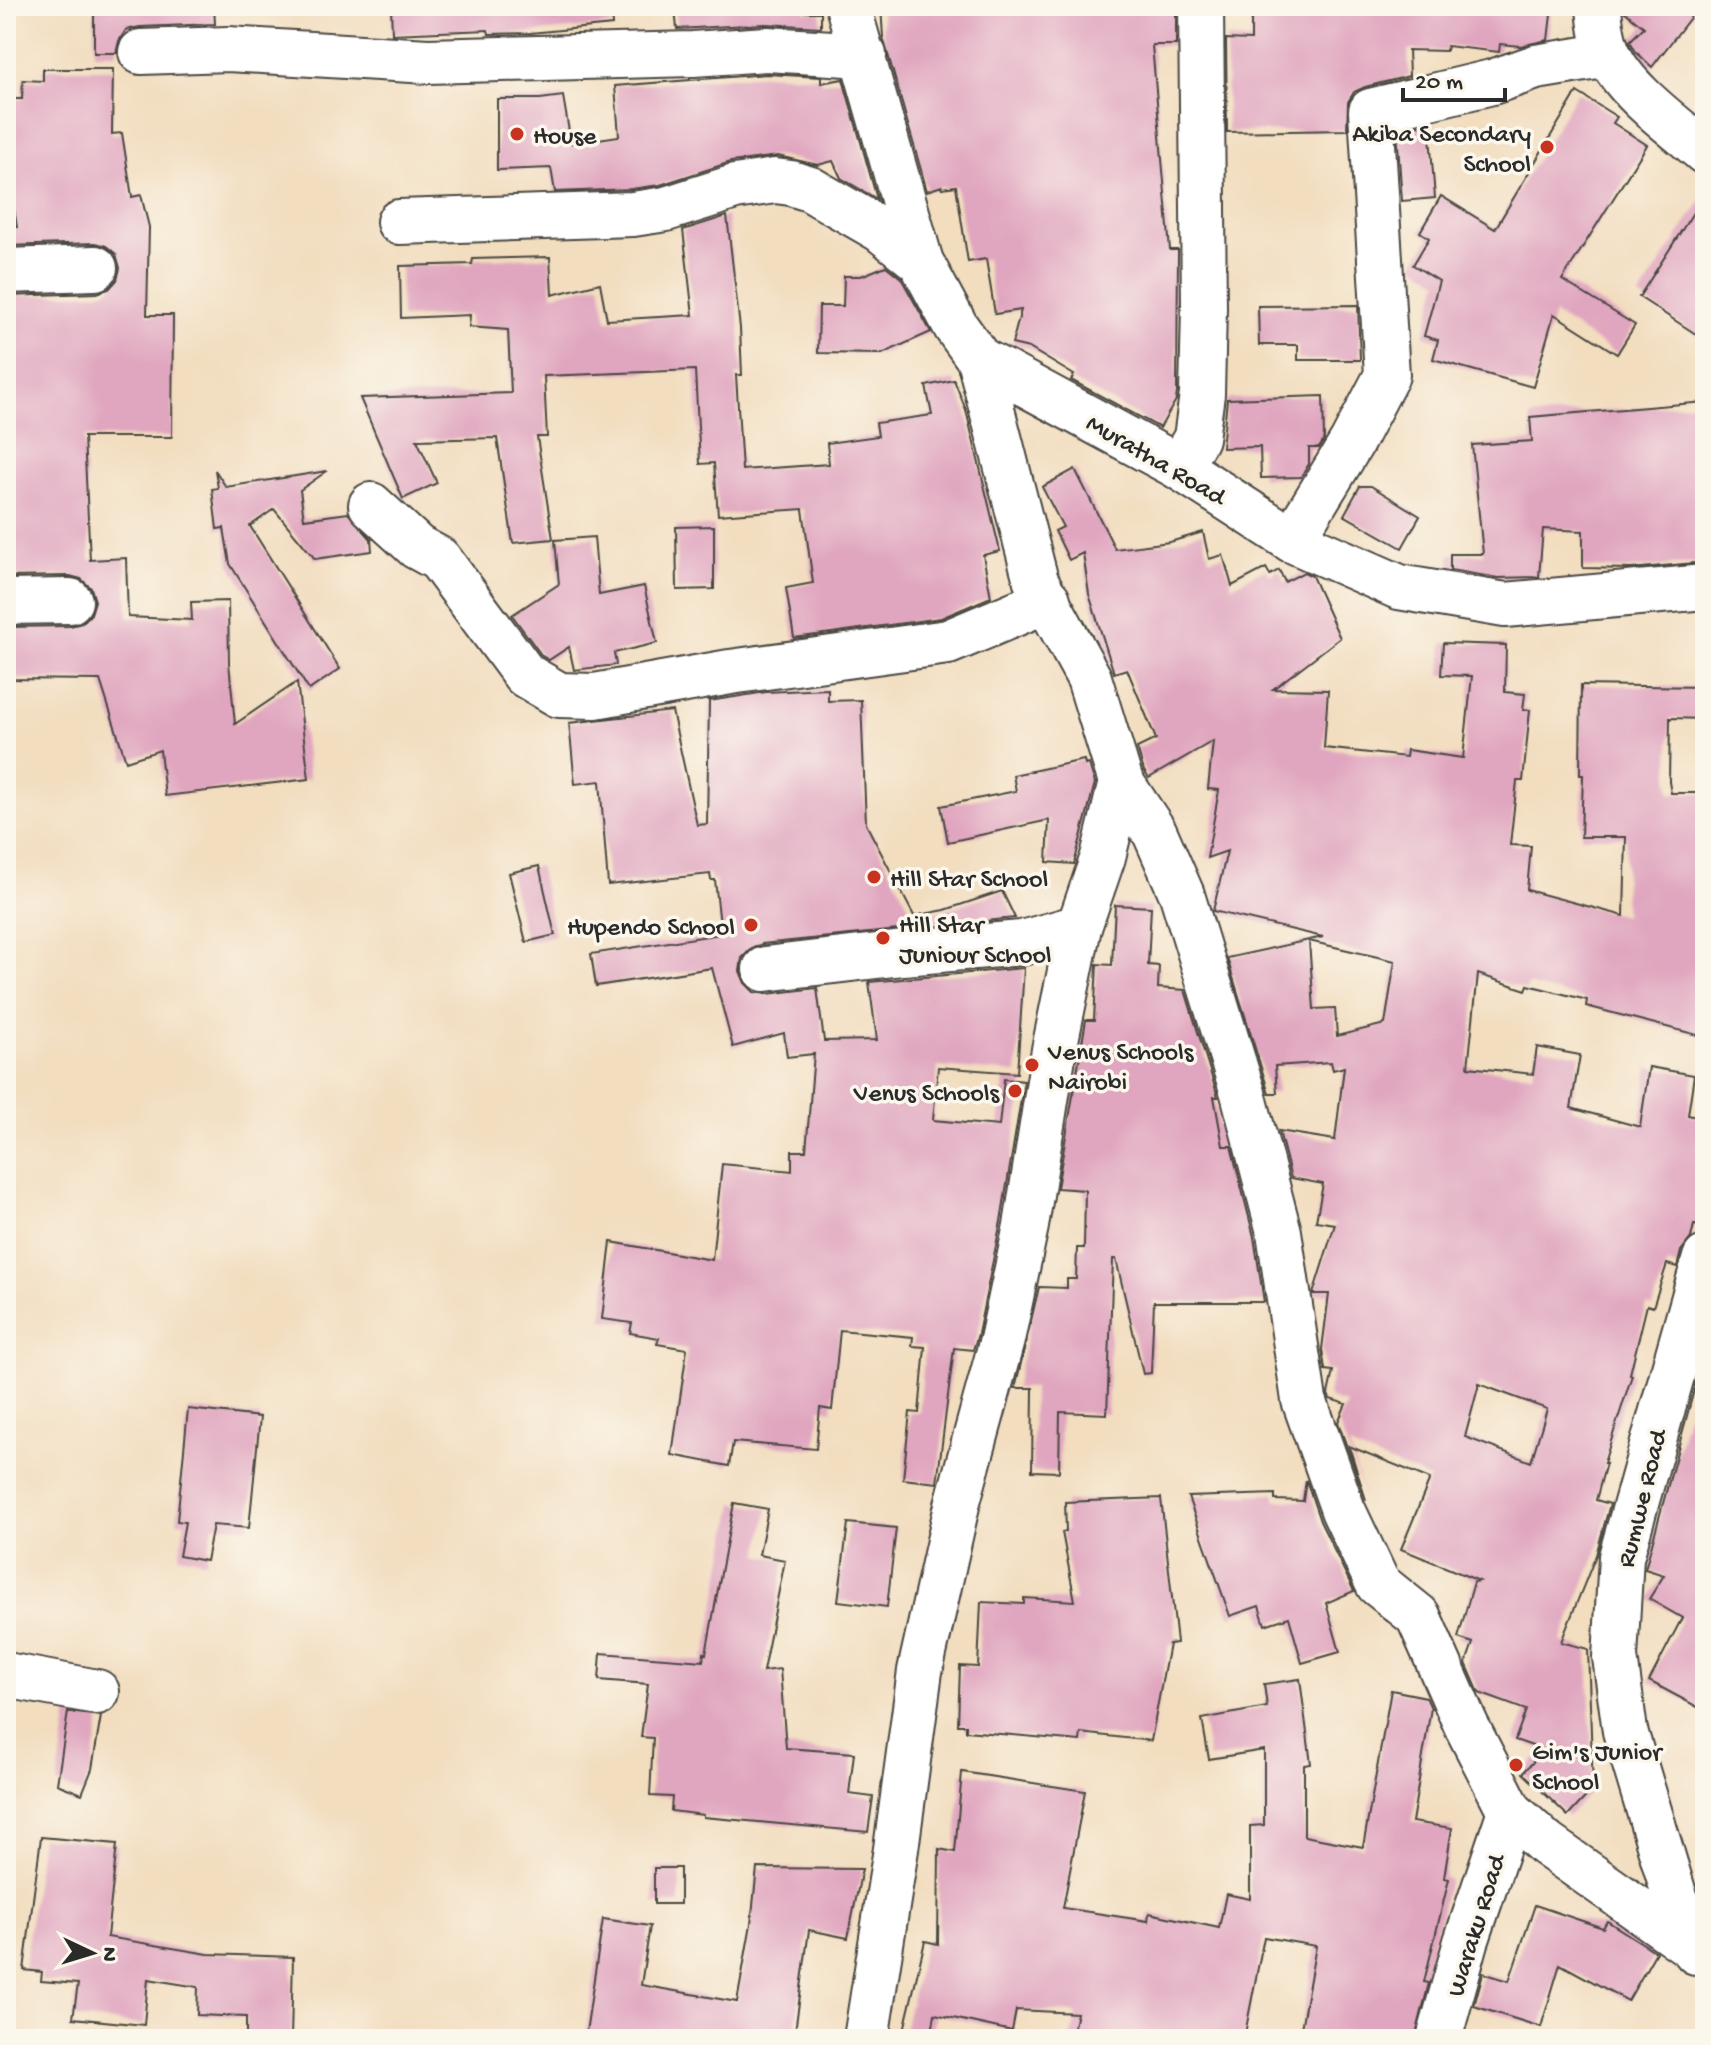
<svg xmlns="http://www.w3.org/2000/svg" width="1711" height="2045" font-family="'Gochi Hand',sans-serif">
  <rect width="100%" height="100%" fill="#fbf7ec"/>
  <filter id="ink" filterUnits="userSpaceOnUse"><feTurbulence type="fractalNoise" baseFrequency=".0125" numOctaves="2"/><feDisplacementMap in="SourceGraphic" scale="16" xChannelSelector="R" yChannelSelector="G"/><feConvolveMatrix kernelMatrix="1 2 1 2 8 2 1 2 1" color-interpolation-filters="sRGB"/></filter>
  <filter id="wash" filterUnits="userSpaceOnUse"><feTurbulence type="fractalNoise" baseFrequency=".006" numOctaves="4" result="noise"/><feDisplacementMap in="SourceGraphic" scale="32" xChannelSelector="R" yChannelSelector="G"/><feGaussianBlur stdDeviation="1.8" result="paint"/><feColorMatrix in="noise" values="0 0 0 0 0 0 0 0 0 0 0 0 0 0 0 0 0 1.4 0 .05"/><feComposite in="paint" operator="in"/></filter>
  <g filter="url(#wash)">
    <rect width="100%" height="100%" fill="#f2ddbf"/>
    <g id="blocks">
      <!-- building -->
      <g fill="#e0a6bf" fill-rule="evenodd">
        <polygon points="94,6 214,6 215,24 140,27 126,30 119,41 116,53 94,53"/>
        <polygon points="391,6 611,6 612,25 530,33 489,34 488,30 392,34"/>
        <polygon points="702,6 804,6 805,12 821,12 821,27 765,24 677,29 675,9"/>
        <polygon points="881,6 1176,6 1176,45 1152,45 1170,250 1178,250 1177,392 1176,400 1160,428 1071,380 1074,375 1029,348 1012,344 1021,310 995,314 986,259 968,262 956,186 942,188 942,186 927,191 883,37"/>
        <polygon points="1251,6 1552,6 1548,40 1520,46 1500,44 1499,52 1447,46 1446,51 1408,50 1409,76 1365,87 1354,92 1348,102 1347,130 1227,132 1226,39 1251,40"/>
        <polygon points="1624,6 1699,6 1652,67 1636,52 1630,41 1644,27 1624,11"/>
        <polygon points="43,69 113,69 112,134 122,133 132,197 141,195 149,227 147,315 173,315 172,437 84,437 90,560 126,558 128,617 192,620 191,602 228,601 229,663 235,724 297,682 309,779 165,796 160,750 126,761 100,680 6,679 6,627 70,626 82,623 91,614 95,601 91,588 81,579 70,576 6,577 6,296 97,293 109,289 117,280 120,268 116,254 106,246 95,243 6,246 6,230 17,227 6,157 6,99 22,99 23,80 43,81"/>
        <polygon points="767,74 821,77 821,83 843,79 877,199 841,178 833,161 818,165 778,156 731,162 660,185 631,189 555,192 551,168 497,170 497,99 540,99 563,96 571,143 619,136 615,86"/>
        <polygon points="1577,92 1617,117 1613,123 1647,145 1562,280 1635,325 1617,354 1554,314 1533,387 1433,359 1438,340 1424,336 1439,281 1413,265 1429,238 1420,232 1441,196 1495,229"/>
        <polygon points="1429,123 1435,198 1402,201 1397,130"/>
        <polygon points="1705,194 1705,340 1639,297"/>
        <polygon points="727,216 740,328 742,375 736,375 742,470 829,464 827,443 878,436 876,423 932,415 926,386 954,380 966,410 1000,551 983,555 991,597 941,618 794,638 786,588 813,583 803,509 718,515 714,463 700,464 695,370 544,376 547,437 537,437 553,539 513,543 497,438 417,440 437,483 403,499 360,398 511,393 508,330 469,327 470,315 401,318 400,266 472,264 473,259 550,257 552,295 600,283 607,320 693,315 683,230"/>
        <polygon points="886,266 901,278 931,332 882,354 818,353 819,306 843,306 844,276 861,276"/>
        <polygon points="1358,305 1360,360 1298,360 1298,345 1259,345 1258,306"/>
        <polygon points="1323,396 1324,440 1319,448 1309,448 1309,464 1301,477 1261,478 1260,447 1222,448 1227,399"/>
        <polygon points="1705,402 1705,562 1631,569 1583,568 1583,531 1543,529 1539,577 1498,578 1450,570 1450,554 1483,554 1472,445 1532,441 1530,417"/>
        <path d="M 1075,469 L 1115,549 L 1170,542 L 1203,532 L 1209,559 L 1223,555 L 1232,586 L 1266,568 L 1270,575 L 1279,570 L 1285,582 L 1304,572 L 1312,576 L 1340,638 L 1273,689 L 1328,690 L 1324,748 L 1406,757 L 1407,750 L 1463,758 L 1472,676 L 1441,675 L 1443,643 L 1506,645 L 1505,692 L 1525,694 L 1523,710 L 1530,710 L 1523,781 L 1517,781 L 1510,845 L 1531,846 L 1527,890 L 1624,916 L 1626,837 L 1581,837 L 1583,775 L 1580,775 L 1581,685 L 1705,687 L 1705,719 L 1670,718 L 1669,782 L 1671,793 L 1705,793 L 1705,1037 L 1586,1006 L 1587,1000 L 1528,985 L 1526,990 L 1478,974 L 1468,1067 L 1533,1074 L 1537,1047 L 1580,1055 L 1571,1108 L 1640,1127 L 1649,1067 L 1694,1075 L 1688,1115 L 1705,1119 L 1705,1200 L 1700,1226 L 1694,1225 L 1691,1238 L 1681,1251 L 1677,1267 L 1667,1264 L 1653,1307 L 1647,1305 L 1630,1374 L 1632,1375 L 1604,1463 L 1606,1463 L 1596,1500 L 1610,1504 L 1596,1555 L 1561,1642 L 1588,1649 L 1593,1789 L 1568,1816 L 1523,1773 L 1544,1750 L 1515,1740 L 1526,1710 L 1479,1693 L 1466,1663 L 1473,1643 L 1458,1638 L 1474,1582 L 1479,1581 L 1401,1549 L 1430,1479 L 1349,1446 L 1366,1500 L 1338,1422 L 1346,1404 L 1330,1399 L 1328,1394 L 1333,1371 L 1325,1370 L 1322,1349 L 1329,1294 L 1313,1294 L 1335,1224 L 1316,1221 L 1323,1184 L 1291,1178 L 1279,1131 L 1335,1140 L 1344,1067 L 1333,1070 L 1331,1062 L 1275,1066 L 1277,1093 L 1269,1093 L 1227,958 L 1323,937 L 1213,911 L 1227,851 L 1207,858 L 1219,790 L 1208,789 L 1213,741 L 1149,778 L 1144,771 L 1137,748 L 1156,739 L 1127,669 L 1114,673 L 1089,594 L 1083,553 L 1069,560 L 1055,531 L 1063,527 L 1042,487 ZM 1309,941 L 1395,961 L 1385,1024 L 1337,1036 L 1335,1008 L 1314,1009 ZM 1479,1384 L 1547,1409 L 1531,1462 L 1465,1437 Z"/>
        <polygon points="215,470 226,487 327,471 300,490 304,519 348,513 371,539 372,551 315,559 274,509 250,526 340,669 309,690 230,564 224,528 217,529 212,489 218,488"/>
        <polygon points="1360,486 1371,486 1420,516 1402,548 1344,515"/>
        <polygon points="714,526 714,589 677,590 676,527"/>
        <polygon points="594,537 599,595 644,586 657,643 614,653 616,665 574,670 569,647 549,660 542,656 512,615 559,584 555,540"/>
        <polygon points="828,689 828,701 861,700 866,824 914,916 945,910 1002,891 1015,918 762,944 751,949 742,958 740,971 745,983 754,992 767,994 817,988 824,1041 877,1040 869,982 1024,968 1017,1073 938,1067 933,1120 999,1126 1004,1079 1024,1081 1001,1221 978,1334 973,1350 954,1348 937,1483 903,1479 910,1412 919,1413 925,1347 912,1346 913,1337 840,1330 832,1410 820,1408 816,1449 733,1442 729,1466 672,1455 687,1349 657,1344 659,1338 630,1333 632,1323 602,1319 611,1242 712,1260 722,1164 792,1171 792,1151 806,1151 814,1054 787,1057 784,1033 733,1047 712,968 596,986 591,954 721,934 715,880 711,880 710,874 608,885 600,781 575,784 569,723 672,711 697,825 707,824 709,701 766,692"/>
        <polygon points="1084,760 1085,765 1089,764 1095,783 1074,864 1047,862 1049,820 948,842 941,806 1016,791 1013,775"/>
        <polygon points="539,866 555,935 526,942 509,873"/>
        <polygon points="1115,905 1151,907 1148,965 1159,966 1158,988 1185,990 1218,1097 1214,1097 1223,1146 1231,1146 1254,1237 1264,1302 1154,1302 1151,1373 1143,1374 1116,1259 1113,1259 1107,1414 1060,1412 1059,1472 1032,1471 1033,1388 1015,1388 1039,1287 1067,1288 1067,1279 1076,1279 1077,1248 1084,1248 1085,1190 1057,1188 1086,1020 1094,1020 1097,964 1112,965"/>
        <polygon points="1705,1350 1705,1711 1649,1681 1682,1618 1649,1599 1664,1575 1645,1569"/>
        <polygon points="188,1409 260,1417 249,1528 213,1525 206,1561 179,1556 185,1522 177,1521"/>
        <polygon points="1306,1480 1320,1521 1354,1591 1326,1603 1340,1652 1302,1663 1289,1617 1265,1625 1259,1606 1230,1616 1188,1497 1275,1494 1275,1500 1303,1501"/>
        <polygon points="1161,1498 1177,1643 1169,1644 1151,1741 1081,1733 1080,1741 966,1731 966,1725 958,1725 960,1666 978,1667 981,1602 1024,1604 1024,1598 1075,1601 1062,1532 1066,1531 1065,1502"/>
        <polygon points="734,1503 768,1509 759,1555 785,1560 763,1671 780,1669 786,1748 854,1753 849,1794 873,1797 868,1832 703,1817 703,1815 671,1811 672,1797 650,1796 653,1738 641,1737 648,1684 599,1680 601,1653 703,1661 704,1653 706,1654"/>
        <polygon points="848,1523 896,1528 887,1607 838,1601"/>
        <polygon points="1300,1679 1311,1764 1304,1765 1304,1836 1363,1847 1391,1690 1426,1697 1431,1708 1412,1822 1452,1828 1444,1878 1449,1879 1424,1982 1429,1983 1415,2039 1330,2039 1300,2034 1316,1946 1264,1937 1244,2039 1071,2039 1077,2013 1016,2010 1012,2031 935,2014 931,2039 902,2039 925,1941 938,1944 939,1849 955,1852 962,1772 1085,1791 1063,1908 1148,1921 1149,1913 1219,1928 1226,1894 1250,1899 1250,1826 1264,1825 1264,1750 1209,1759 1202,1719 1267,1707 1264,1684"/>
        <polygon points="68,1712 101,1716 92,1769 82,1794 57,1784"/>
        <polygon points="41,1837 117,1844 107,1937 208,1954 293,1957 291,2039 246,2039 246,2017 197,2015 198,1987 148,1979 144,2025 73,2018 78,1984 41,1981 42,1972 24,1970"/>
        <rect x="654" y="1868" width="26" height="36"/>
        <polygon points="757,1868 862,1869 848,1938 809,1930 794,2039 585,2039 603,1919 650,1926 641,1985 737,2002 751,1924"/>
        <polygon points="1535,1905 1603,1928 1607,1921 1656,1952 1628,2001 1560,1964 1541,2027 1474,2006 1483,1973 1509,1981"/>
      </g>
    </g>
  </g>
  <g filter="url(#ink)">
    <use href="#blocks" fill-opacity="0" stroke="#494641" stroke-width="2"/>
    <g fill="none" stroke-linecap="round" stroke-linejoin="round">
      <!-- minor casing -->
      <g stroke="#494641" stroke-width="48">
        <g id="minor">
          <polyline points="848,6 921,262 956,327 979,359 1179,467 1292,540 1399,587 1505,605 1705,587"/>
          <path d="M 1599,6 C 1600,22 1602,40 1609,55 C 1625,91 1675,126 1705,152"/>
          <polyline points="141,52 228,49 428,61 693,54 767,49 864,55"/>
          <polyline points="399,222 633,214 666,209 735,187 775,181 791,183 810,189 881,230 921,262"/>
          <polyline points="6,271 95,268"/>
          <polyline points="979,359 1036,581 1089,678 1121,782 1155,833 1182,895 1243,1093 1279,1232 1304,1400 1343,1510 1378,1584 1418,1616 1466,1725 1510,1811 1546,1844 1695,1949"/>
          <polyline points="1179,467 1196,438 1202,394 1204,308 1201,6"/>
          <polyline points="371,505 417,547 439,559 525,675 559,695 595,696 730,672 948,642 1048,600"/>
          <polyline points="1292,540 1352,442 1387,375 1371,111 1492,82 1536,67 1609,55"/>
          <polyline points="6,602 70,601"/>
          <polyline points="765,969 903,953 1022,943 1079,927"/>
          <polyline points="6,1675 97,1692"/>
          <polyline points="1696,1952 1674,1894 1625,1731 1615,1657 1621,1557 1705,1258"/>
          <polyline points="866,2039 896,1849 920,1671 958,1501 1002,1340 1026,1226 1054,1050 1079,927 1103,857 1121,782"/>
          <polyline points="1439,2039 1466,1942 1510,1811"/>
        </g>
      </g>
      <!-- minor -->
      <use href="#minor" stroke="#fff" stroke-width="44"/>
    </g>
  </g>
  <!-- markers -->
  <g fill="#c8321e" stroke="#fbf7ec" stroke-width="3">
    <circle cx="517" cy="134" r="8"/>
    <circle cx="1547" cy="147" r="8"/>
    <circle cx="874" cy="877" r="8"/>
    <circle cx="751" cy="925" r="8"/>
    <circle cx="883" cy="938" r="8"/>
    <circle cx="1032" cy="1065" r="8"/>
    <circle cx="1015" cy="1091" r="8"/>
    <circle cx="1516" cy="1765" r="8"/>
  </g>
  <g text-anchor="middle" stroke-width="7" stroke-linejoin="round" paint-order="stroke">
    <!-- poi labels -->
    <g font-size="26" fill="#2b2b2b" stroke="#fbf7ec" text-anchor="start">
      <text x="1531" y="141" text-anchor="end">Akiba Secondary<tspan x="1531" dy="30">School</tspan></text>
      <text x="533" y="143">House</text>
      <text x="890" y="886">Hill Star School</text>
      <text x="899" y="932">Hill Star<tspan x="899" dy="30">Juniour School</tspan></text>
      <text x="735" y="934" text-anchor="end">Hupendo School</text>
      <text x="1048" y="1059">Venus Schools<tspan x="1048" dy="30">Nairobi</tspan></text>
      <text x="999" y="1100" text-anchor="end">Venus Schools</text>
      <text x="1532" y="1759">Gim's Junior<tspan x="1532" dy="30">School</tspan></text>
    </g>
    <!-- street labels -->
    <g font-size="26" fill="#2b2b2b" stroke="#fbf7ec">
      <text transform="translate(1157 458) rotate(30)" y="9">Muratha Road</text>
      <text transform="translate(1640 1498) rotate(-76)" y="9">Rumwe Road</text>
      <text transform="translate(1474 1925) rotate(-73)" y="9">Waraku Road</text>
    </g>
  </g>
  <!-- margin -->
  <rect width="1711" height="2045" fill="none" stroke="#fbf7ec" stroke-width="32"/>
  <!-- north arrow -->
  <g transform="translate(92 1953) rotate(94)" stroke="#fbf7ec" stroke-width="6" paint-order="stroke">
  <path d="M0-6L14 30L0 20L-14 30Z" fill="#2b2b2b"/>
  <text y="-12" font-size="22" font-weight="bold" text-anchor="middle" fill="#2b2b2b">N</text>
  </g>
  <!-- scale -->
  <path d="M1403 88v12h102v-12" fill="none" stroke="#2b2b2b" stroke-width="4"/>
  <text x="1415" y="88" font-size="24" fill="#2b2b2b" stroke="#fbf7ec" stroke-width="6" paint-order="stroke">20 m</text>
</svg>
